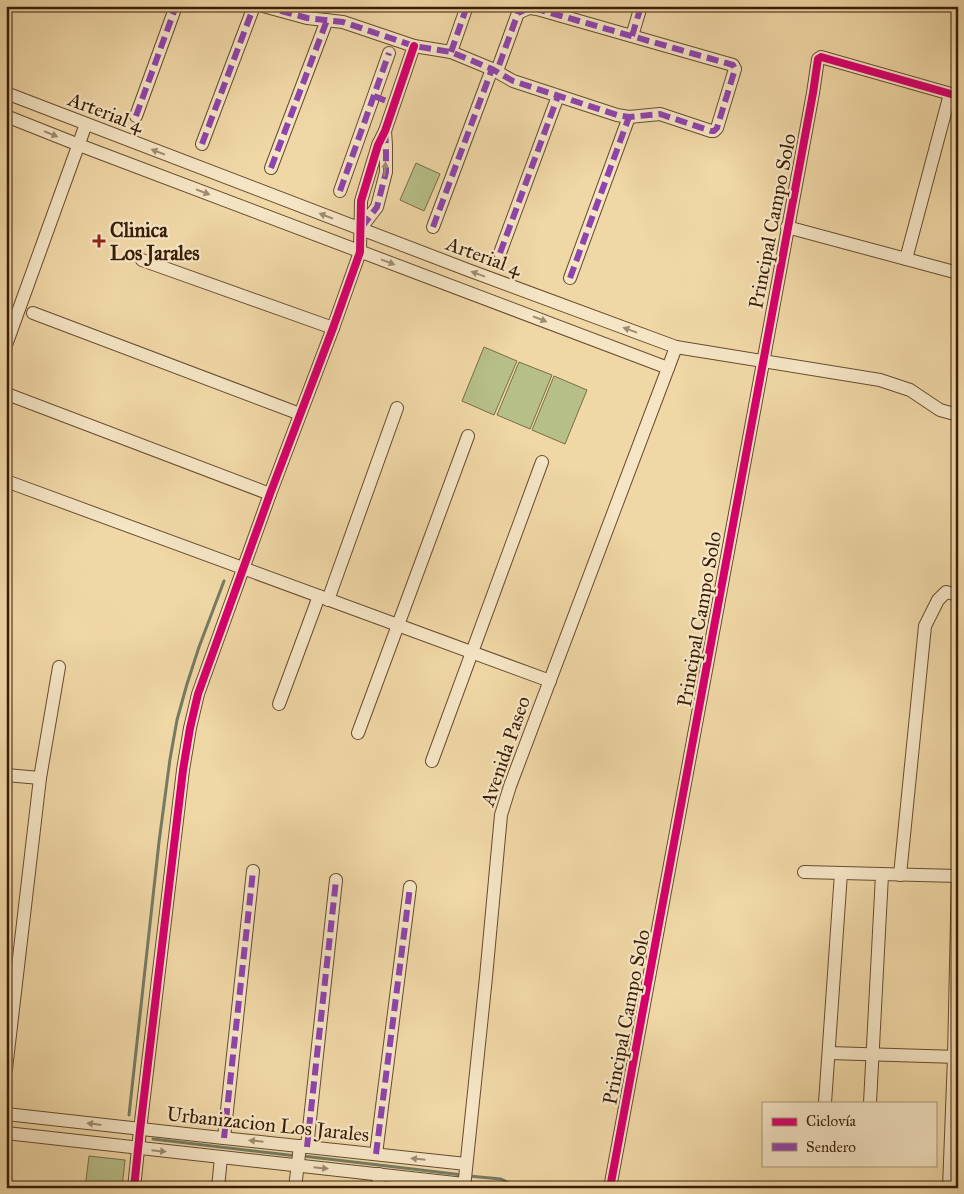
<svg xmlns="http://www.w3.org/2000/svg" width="964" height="1194" font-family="'IM FELL Great Primer',serif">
  <rect width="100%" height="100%" fill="#f0d7a6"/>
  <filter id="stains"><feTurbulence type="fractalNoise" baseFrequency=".004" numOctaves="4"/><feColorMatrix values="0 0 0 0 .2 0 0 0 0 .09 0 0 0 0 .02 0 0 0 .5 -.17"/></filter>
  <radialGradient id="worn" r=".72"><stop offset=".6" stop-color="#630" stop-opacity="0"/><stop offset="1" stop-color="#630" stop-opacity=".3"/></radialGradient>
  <!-- green -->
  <g fill="#b7bf88" stroke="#786e47">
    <polygon points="416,163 440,174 424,211 400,200"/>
    <polygon points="484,347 517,361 494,415 462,401"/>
    <polygon points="519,362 552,375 530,429 497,415"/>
    <polygon points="554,376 587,390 565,444 532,430"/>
    <polygon points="89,1156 125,1160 122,1188 85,1188"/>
  </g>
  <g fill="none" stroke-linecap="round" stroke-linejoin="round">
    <!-- stream -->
    <g stroke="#747b63" stroke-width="3">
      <polyline points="129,1115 159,842 170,759 177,720 187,684 199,647 224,581"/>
      <polyline points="153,1139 297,1156"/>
      <polyline points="303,1156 463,1175"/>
      <polyline points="469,1176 501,1179 507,1182 513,1188"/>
    </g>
    <!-- minor casing -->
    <g stroke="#674c2e" stroke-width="14">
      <g id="minor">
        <polyline points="263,6 307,18 343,22 414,46 451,52 492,69 513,81 617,115 629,117 660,114 711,131 714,131 717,128 735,69 733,65 537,9 529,8 518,13 497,71"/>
        <polyline points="632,36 641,6"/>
        <polyline points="451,52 467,6"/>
        <polyline points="6,93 468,270 676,347 880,380 910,390 940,410 958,415"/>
        <polyline points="6,116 79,145 668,368"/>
        <polyline points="136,116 176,6"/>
        <polyline points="202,144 254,6"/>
        <polyline points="271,168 327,20"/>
        <polyline points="340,191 389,53"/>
        <polyline points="433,227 492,69"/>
        <polyline points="787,227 958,273"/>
        <polyline points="360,229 377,207 386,172 386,145 385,131"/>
        <polyline points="500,253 558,96"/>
        <polyline points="906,259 950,94"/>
        <polyline points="142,260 333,328"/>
        <polyline points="570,278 629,117"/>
        <polyline points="33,313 300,414"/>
        <polyline points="6,345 86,124"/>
        <polyline points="7,394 270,494"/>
        <polyline points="6,481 550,681"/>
        <polyline points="328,600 397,408"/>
        <polyline points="279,704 319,596"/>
        <polyline points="358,733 468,436"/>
        <polyline points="432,761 542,462"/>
        <polyline points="6,775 40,778"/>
        <polyline points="804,872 958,876"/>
        <polyline points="900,875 925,626 938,600 946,592 958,595"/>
        <polyline points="829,1053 958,1057"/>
        <polyline points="6,1069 40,778 59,667"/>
        <polyline points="825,1103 841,873"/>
        <polyline points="870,1103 882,875"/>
        <path d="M 6,1114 C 159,1132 313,1147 466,1164"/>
        <polyline points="6,1133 464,1184"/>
        <polyline points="224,1138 253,871"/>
        <polyline points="307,1147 336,880"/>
        <polyline points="376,1154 410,887"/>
        <polyline points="134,1188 140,1130 183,770 190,728 198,694 270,494 333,328 360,252 361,201 378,145 385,131 414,46"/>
        <polyline points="218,1188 221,1157"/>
        <polyline points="295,1188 300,1146"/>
        <polyline points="378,1188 379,1174"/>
        <polyline points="464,1188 486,977 501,815 510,786 676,347"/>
        <path d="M 610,1188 C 680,823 743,457 813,93 L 818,59 L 821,57 L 958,96"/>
        <polyline points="949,1188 954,1057 958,873"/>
      </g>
    </g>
    <!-- minor -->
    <use href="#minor" stroke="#f5e5c5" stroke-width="12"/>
    <!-- quiet -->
    <g stroke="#8e44ad" stroke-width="6" stroke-dasharray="12 6" stroke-linecap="butt">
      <polyline points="263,6 307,18 343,22 414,46 451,52 492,69 513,81 617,115 629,117 660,114 711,131 714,131 717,128 735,69 733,65 537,9 529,8 518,13 497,71"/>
      <polyline points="632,36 641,6"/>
      <polyline points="451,52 467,6"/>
      <polyline points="374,96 394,104"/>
      <polyline points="136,116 176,6"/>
      <polyline points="202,144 254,6"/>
      <polyline points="271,168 327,20"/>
      <polyline points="340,191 389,53"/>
      <polyline points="362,227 377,207 386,172 386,145 385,133"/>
      <polyline points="433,227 492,69"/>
      <polyline points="500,253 558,96"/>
      <polyline points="570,278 629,117"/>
      <polyline points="224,1138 253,871"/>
      <polyline points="307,1147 336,880"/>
      <polyline points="376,1154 410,887"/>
    </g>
    <!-- cycleway casing -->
    <g stroke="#f5e5c5" stroke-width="11">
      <g id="cycleway">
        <polyline points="134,1188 140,1130 183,770 190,728 198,694 270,494 333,328 360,252 361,201 378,145 385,131 414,46"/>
        <path d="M 610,1188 C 680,823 743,457 813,93 L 818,59 L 821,57 L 958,96"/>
      </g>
    </g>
    <!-- cycleway -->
    <use href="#cycleway" stroke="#d6006c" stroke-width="8"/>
  </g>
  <!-- one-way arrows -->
  <defs><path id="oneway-solid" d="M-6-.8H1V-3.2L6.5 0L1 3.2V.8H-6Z" transform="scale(1.25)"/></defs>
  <g fill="#a08b6f">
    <use href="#oneway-solid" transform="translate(51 134) rotate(22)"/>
    <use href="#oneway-solid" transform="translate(158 152) rotate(-159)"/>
    <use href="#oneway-solid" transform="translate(385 169) rotate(-84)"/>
    <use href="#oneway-solid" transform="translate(203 192) rotate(21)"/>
    <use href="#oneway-solid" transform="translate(326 216) rotate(-159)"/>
    <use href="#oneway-solid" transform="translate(388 262) rotate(21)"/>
    <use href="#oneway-solid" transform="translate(478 274) rotate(-160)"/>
    <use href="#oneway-solid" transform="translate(540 319) rotate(21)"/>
    <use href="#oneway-solid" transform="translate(630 330) rotate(-160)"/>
    <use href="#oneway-solid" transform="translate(94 1124) rotate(-173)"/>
    <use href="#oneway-solid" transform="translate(256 1141) rotate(-174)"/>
    <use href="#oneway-solid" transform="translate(159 1151) rotate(6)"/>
    <use href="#oneway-solid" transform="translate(418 1159) rotate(-174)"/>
    <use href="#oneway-solid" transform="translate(321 1168) rotate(6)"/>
  </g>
  <!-- markers -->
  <path fill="#8f2418" stroke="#f5e5c5" stroke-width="2" d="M96.5 233.5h5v5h5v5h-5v5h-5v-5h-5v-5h5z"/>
  <g text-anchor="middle" stroke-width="4.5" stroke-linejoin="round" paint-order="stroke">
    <!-- street labels -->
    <g font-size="20" fill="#391d06" stroke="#f5e5c5">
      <text transform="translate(106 112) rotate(21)" y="7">Arterial 4</text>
      <text transform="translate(772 221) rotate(-79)" y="7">Principal Campo Solo</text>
      <text transform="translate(484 256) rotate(20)" y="7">Arterial 4</text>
      <text transform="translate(699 619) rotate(-80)" y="7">Principal Campo Solo</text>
      <text transform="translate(505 751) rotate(-71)" y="7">Avenida Paseo</text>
      <text transform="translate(626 1017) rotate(-79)" y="7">Principal Campo Solo</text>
      <text transform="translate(268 1124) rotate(6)" y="7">Urbanizacion Los Jarales</text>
    </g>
    <!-- poi labels -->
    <g font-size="20" font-weight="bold" fill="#391d06" stroke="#f5e5c5" text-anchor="start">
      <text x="110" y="237">Clinica<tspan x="110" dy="23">Los Jarales</tspan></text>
    </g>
  </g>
  <!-- margin -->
  <rect width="964" height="1194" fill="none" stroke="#f0d7a6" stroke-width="25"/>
  <rect x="8" y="8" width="949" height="1179" fill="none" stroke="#391d06" stroke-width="2.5"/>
  <rect x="12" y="12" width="939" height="1169" fill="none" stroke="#391d06"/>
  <!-- legend -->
  <rect x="762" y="1102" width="175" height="65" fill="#f5e5c5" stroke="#aa9579"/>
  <rect x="772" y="1118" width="25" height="8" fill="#d6006c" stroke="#aa9579"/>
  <text x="806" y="1126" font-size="15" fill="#391d06">Ciclovía</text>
  <rect x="772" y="1143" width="25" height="8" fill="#8e44ad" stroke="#aa9579"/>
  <text x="806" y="1152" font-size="15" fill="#391d06">Sendero</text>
  <rect width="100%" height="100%" filter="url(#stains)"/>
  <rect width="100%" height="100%" fill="url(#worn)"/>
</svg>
